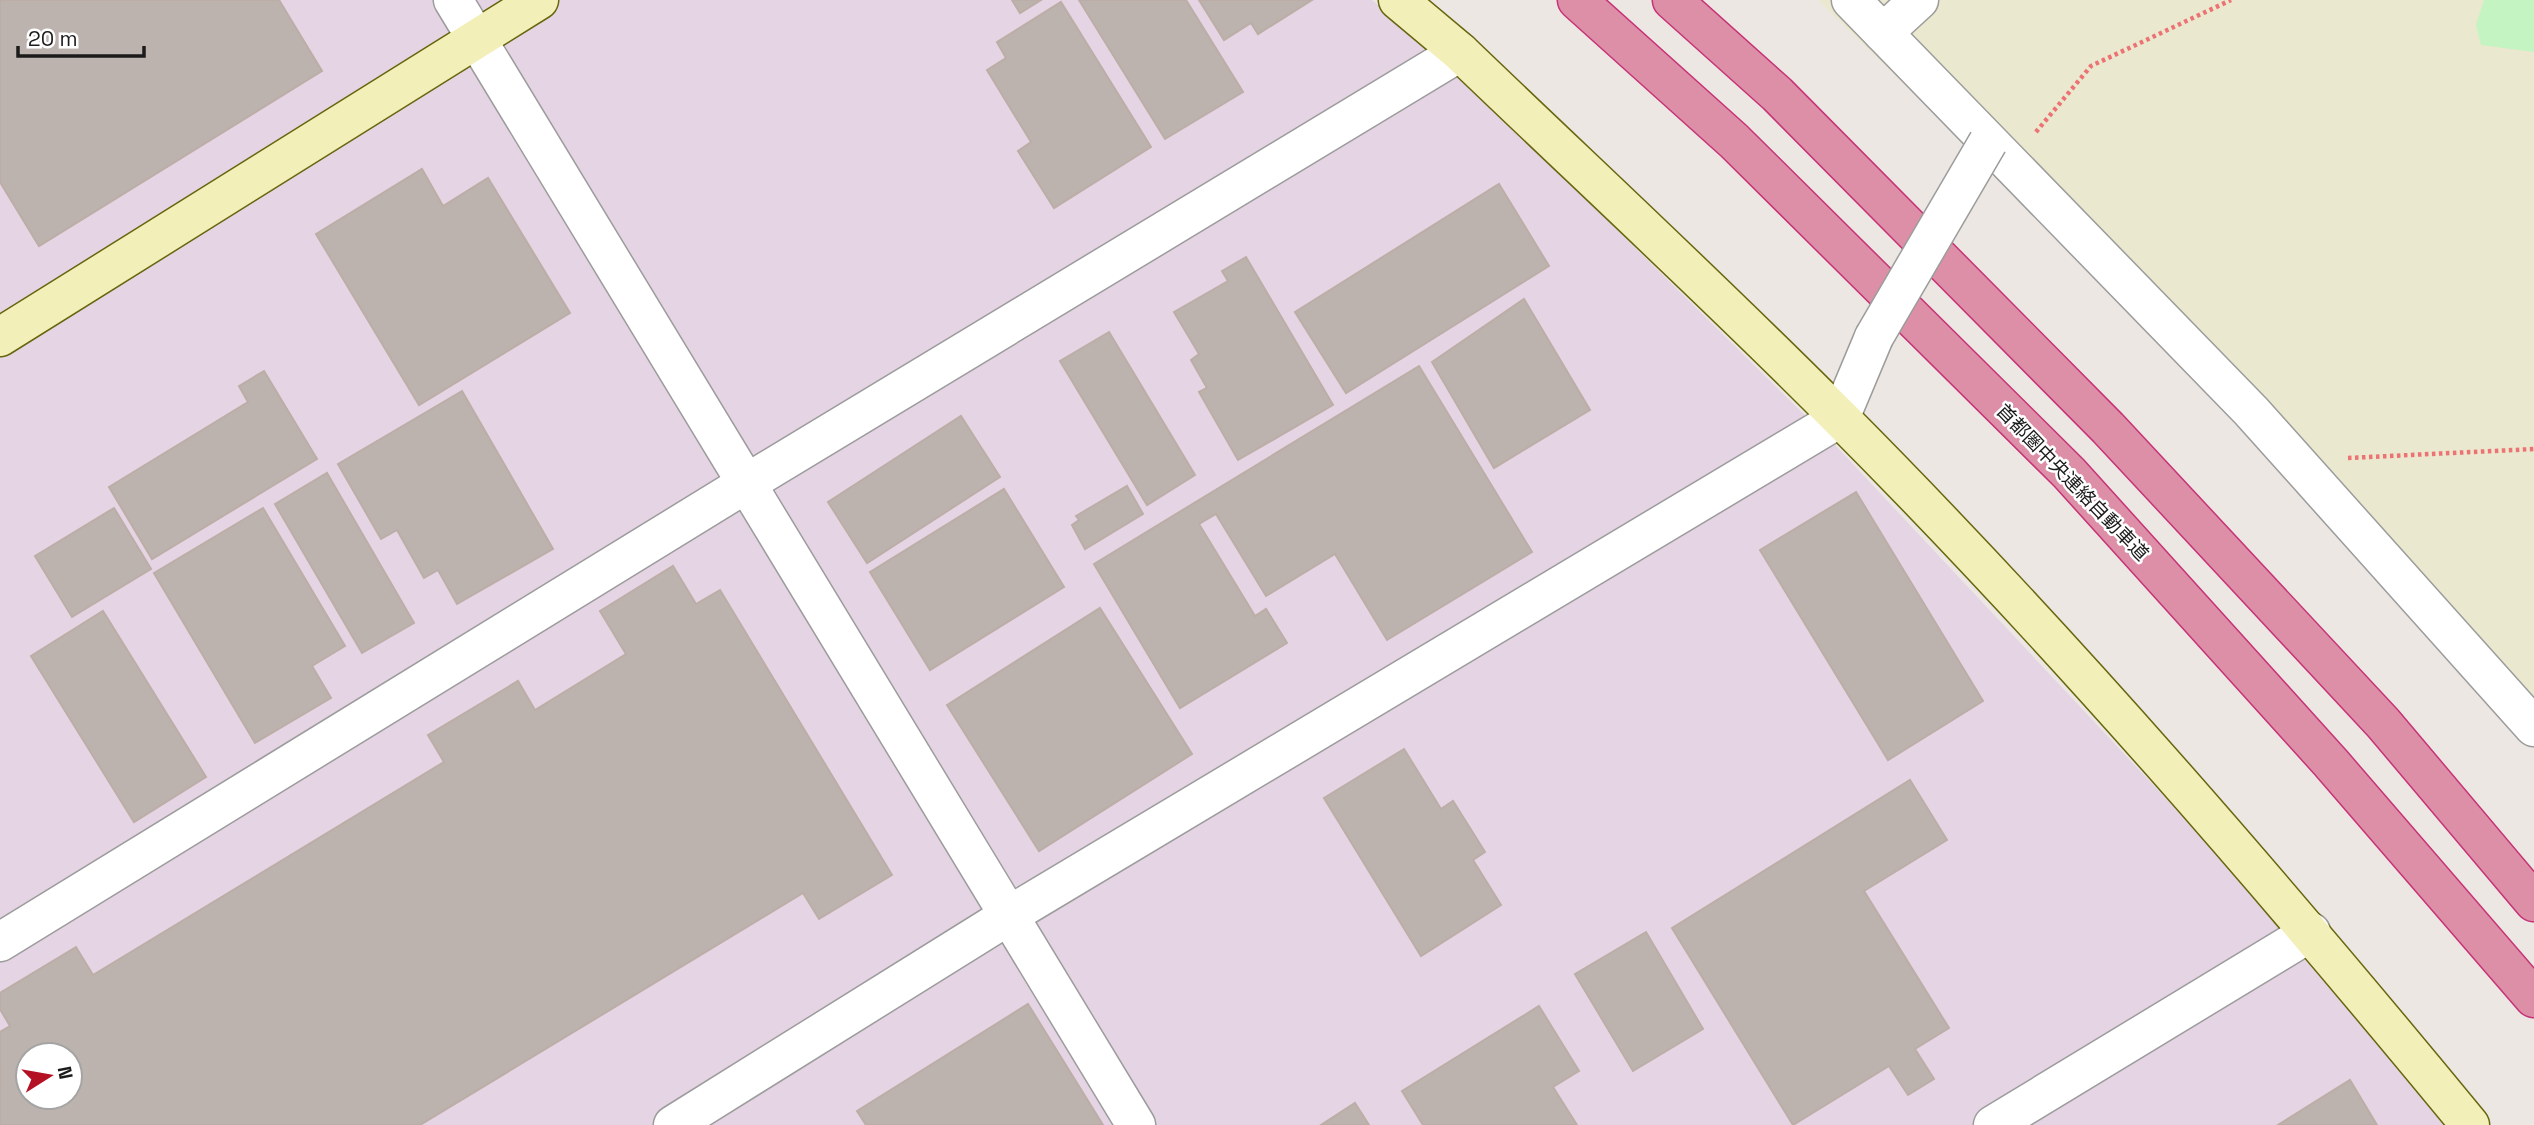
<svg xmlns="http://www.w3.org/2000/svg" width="2534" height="1125" font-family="'Space Grotesk','Noto Sans JP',sans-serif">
  <rect width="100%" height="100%" fill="#ece7e2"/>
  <!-- industrial -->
  <path fill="#e5d4e3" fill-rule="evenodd" d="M 0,0 L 1372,0 L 1461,76 L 1836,446 L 2317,960 L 2452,1125 L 0,1125 ZM 28,1055 L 70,1055 L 70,1097 L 28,1097 Z"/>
  <!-- farmland -->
  <polygon fill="#eae8ce" points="1818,0 2534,0 2534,701 2522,687"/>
  <!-- park -->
  <polygon fill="#c3f4c1" points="2484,0 2534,0 2534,52 2481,45 2476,25"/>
  <!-- building -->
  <g fill="#bcb3af" stroke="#bcada6" stroke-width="2" fill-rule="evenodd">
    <polygon points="0,0 279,0 322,71 39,246 0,182"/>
    <polygon points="1012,0 1041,0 1020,13"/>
    <polygon points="1079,0 1186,0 1243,92 1165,139"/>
    <polygon points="1199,0 1312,0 1258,34 1251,23 1224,40"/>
    <polygon points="1061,2 1151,147 1054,208 1018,151 1031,142 987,70 1006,58 997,42"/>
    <polygon points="422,169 443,206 488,178 570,313 419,405 316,234"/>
    <polygon points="1499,184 1549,266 1346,393 1295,312"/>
    <polygon points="1246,257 1333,405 1238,460 1199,392 1207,388 1191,360 1199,354 1174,312 1228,281 1222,271"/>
    <polygon points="1524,299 1590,410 1494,468 1432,362"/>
    <polygon points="1109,332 1195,475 1147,505 1060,361"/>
    <polygon points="1419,366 1532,552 1387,640 1335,554 1266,596 1216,514 1199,524 1255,616 1266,609 1287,643 1180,708 1094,564"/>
    <polygon points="264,371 317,459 152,559 109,487 248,402 239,386"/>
    <polygon points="462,391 553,549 457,604 438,570 424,578 397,530 381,539 338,464"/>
    <polygon points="961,416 1000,477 867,563 828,502"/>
    <polygon points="327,473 414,623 362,653 275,504"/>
    <polygon points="1127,486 1143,514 1085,549 1072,525 1079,520 1076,516"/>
    <polygon points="1004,489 1064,587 930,670 870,572"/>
    <polygon points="1856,492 1983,701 1888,760 1760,550"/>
    <polygon points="114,508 151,569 72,617 35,556"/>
    <polygon points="263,508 345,646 312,666 331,698 255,743 154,573"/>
    <path d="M 673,566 L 696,604 L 720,590 L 892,875 L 819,919 L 803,893 L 420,1125 L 0,1125 L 0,1032 L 10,1026 L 0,1009 L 0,993 L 76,947 L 93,975 L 444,762 L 428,735 L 518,681 L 535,710 L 626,654 L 600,611 ZM 28,1055 L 70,1055 L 70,1097 L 28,1097 Z"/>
    <polygon points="1100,608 1192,754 1039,851 947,705"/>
    <polygon points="103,611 206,777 134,822 31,656"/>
    <polygon points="1404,749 1441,809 1453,801 1485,852 1473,860 1501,905 1421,956 1324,798"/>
    <polygon points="1910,780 1947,840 1864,891 1949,1028 1915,1049 1934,1079 1908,1095 1889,1066 1793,1125 1672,928"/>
    <polygon points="1646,932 1703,1029 1633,1071 1575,974"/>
    <polygon points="1028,1004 1103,1125 866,1125 857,1111"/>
    <polygon points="1539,1006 1579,1071 1553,1087 1577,1125 1423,1125 1402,1091"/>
    <polygon points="2350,1080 2377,1125 2278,1125"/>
    <polygon points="1355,1103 1369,1125 1321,1125"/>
  </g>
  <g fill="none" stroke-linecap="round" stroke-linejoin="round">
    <!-- street casing -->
    <g stroke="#9c9c9c" stroke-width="41">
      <g id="street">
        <polyline points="453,0 1136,1125"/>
        <polyline points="1851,0 2251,411 2534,727"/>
        <polyline points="1883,33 1919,0"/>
        <polyline points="0,942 747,483 1460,52"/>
        <polyline points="673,1125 1008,916 1840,418 1874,337"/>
        <polyline points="1993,1125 2311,932"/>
      </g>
    </g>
    <!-- secondary casing -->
    <g stroke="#67660e" stroke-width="41">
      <g id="secondary">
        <path d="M 1398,0 L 1460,52 C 1587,174 1716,293 1839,417 C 2062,641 2269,881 2470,1125"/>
        <polyline points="0,337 539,0"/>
      </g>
    </g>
    <!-- highway casing -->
    <g stroke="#c63377" stroke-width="41">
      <g id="highway">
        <polyline points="1577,0 1734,141 2069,473 2331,763 2534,998"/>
        <polyline points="1672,0 1777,94 2108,428 2383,723 2534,902"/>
      </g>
    </g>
    <!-- path -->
    <g stroke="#ed7274" stroke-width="4.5" stroke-dasharray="3.5 3.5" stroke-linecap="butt">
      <polyline points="2036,132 2091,66 2231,0"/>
      <polyline points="2348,458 2534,449"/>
    </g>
    <!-- street -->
    <use href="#street" stroke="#fff" stroke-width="38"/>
    <!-- secondary -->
    <use href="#secondary" stroke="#f3efb9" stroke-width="38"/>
    <!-- highway -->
    <use href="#highway" stroke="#dd8fa7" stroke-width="38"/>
    <!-- street-bridge casing -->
    <g stroke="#9c9c9c" stroke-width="41" stroke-linecap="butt">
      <polyline id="street-bridge" points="1874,337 1988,142"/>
    </g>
    <!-- street-bridge -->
    <use href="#street-bridge" stroke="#fff" stroke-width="38"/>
  </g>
  <g text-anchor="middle" stroke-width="5" stroke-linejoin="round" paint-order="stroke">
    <!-- street labels -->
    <g font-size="19" fill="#1b1b1b" stroke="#fff">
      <text transform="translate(2073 482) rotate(46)" y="7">首都圏中央連絡自動車道</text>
    </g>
  </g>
  <!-- north arrow -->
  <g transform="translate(49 1076) rotate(79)"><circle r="33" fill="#ffffff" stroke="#a4a4a4" stroke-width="2"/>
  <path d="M0-5L12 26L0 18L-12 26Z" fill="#b51125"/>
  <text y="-10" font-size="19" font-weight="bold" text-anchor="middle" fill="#1b1b1b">N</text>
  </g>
  <!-- scale -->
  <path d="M18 46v10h126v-10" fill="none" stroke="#1b1b1b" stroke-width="3.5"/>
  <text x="28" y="46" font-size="21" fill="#1b1b1b" stroke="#ffffff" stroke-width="5" paint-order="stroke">20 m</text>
</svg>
